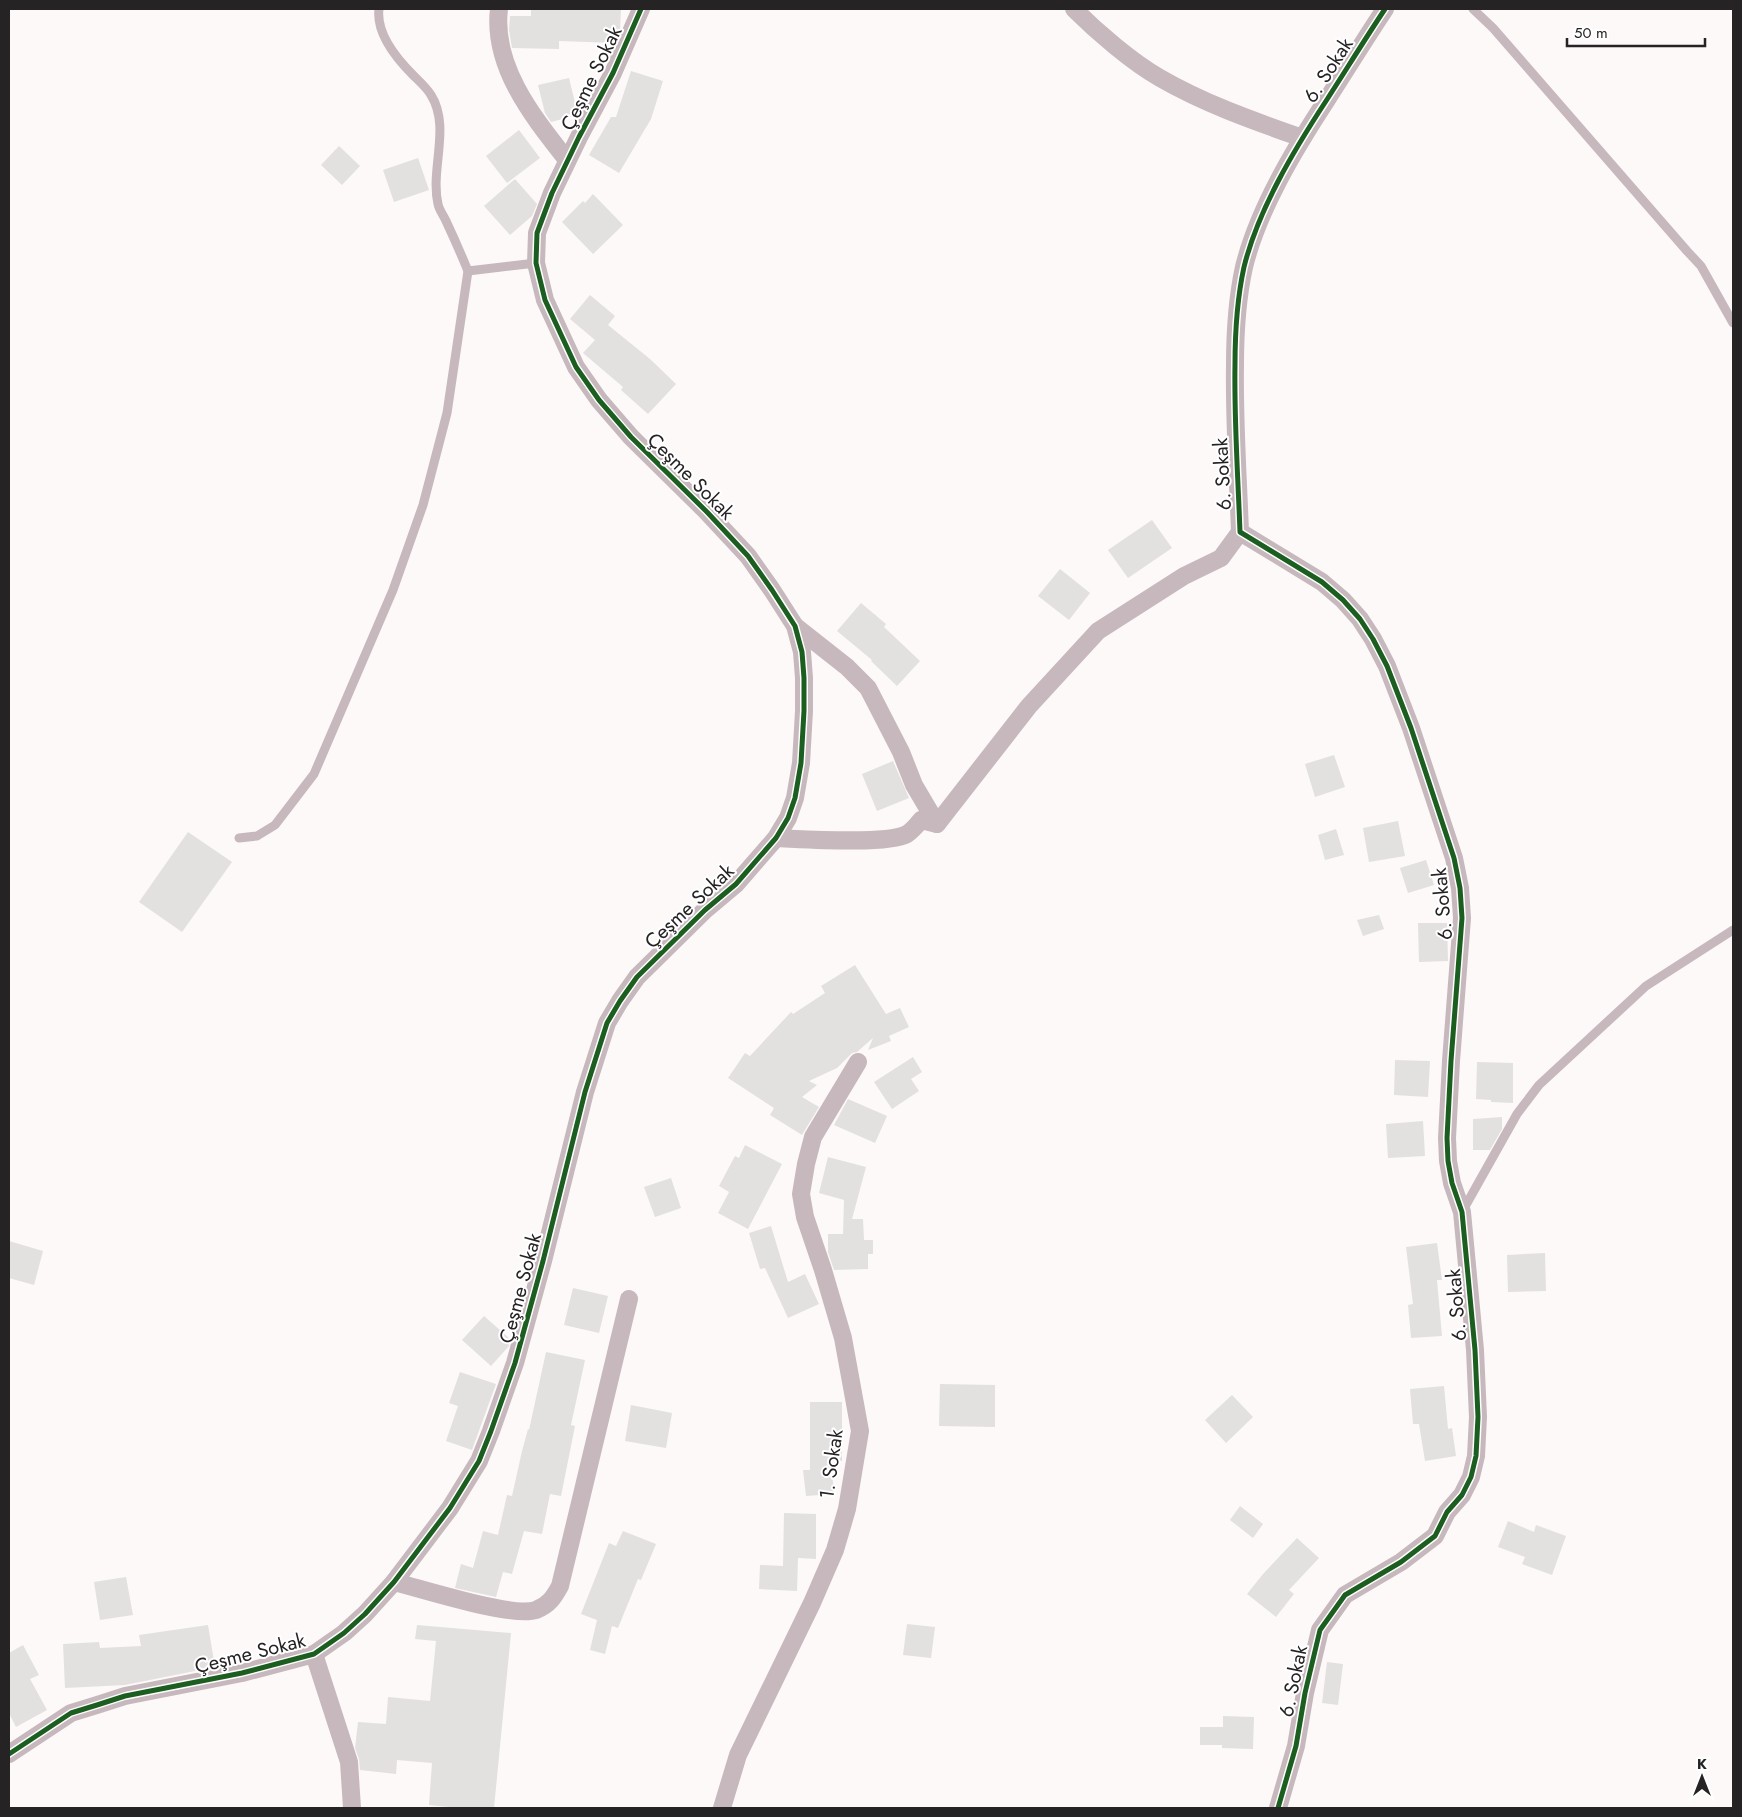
<svg xmlns="http://www.w3.org/2000/svg" width="1742" height="1817" font-family="Jost,sans-serif">
  <rect width="100%" height="100%" fill="#fdf9f9"/>
  <!-- building -->
  <g fill="#e3e0e0">
    <polygon points="531,9 621,9 620,31 614,43 559,41 559,49 512,48 509,30 510,16 531,16"/>
    <polygon points="631,71 663,81 651,119 619,173 589,155 611,117 616,117"/>
    <polygon points="569,78 578,115 551,122 545,113 538,85"/>
    <polygon points="519,130 540,158 507,183 486,156"/>
    <polygon points="339,146 360,166 342,185 321,165"/>
    <polygon points="418,158 429,190 394,202 383,170"/>
    <polygon points="515,179 537,204 532,216 510,235 484,206"/>
    <polygon points="593,194 623,225 593,254 562,222 583,201 585,203"/>
    <polygon points="590,295 615,316 608,325 650,359 676,384 648,414 621,390 623,387 583,353 595,340 570,319"/>
    <polygon points="1152,520 1172,548 1128,578 1108,550"/>
    <polygon points="1060,569 1090,593 1069,620 1038,596"/>
    <polygon points="861,603 886,624 884,627 920,661 897,686 871,661 872,660 837,631"/>
    <polygon points="1334,755 1345,787 1315,797 1305,764"/>
    <polygon points="893,761 909,798 877,811 862,774"/>
    <polygon points="1398,821 1405,856 1369,862 1363,828"/>
    <polygon points="1336,829 1344,855 1325,860 1318,835"/>
    <polygon points="188,832 232,862 182,932 139,902"/>
    <polygon points="1426,860 1434,885 1408,893 1400,868"/>
    <polygon points="1379,915 1384,929 1363,936 1357,920"/>
    <polygon points="1418,923 1447,923 1448,961 1419,962"/>
    <polygon points="855,965 886,1014 900,1008 909,1027 889,1036 891,1041 868,1050 873,1038 857,1052 852,1053 837,1068 809,1081 817,1085 802,1097 819,1107 802,1135 770,1115 774,1108 728,1078 745,1053 750,1056 791,1012 793,1014 825,993 821,986"/>
    <polygon points="913,1057 922,1072 911,1079 919,1091 892,1109 874,1082"/>
    <polygon points="1395,1060 1430,1061 1428,1097 1394,1095"/>
    <polygon points="1477,1062 1513,1063 1513,1103 1491,1102 1491,1100 1476,1099"/>
    <polygon points="848,1099 887,1116 875,1143 834,1125"/>
    <polygon points="1502,1117 1502,1129 1490,1150 1473,1150 1473,1119"/>
    <polygon points="1423,1121 1425,1156 1388,1158 1386,1124"/>
    <polygon points="745,1145 782,1164 748,1229 718,1213 729,1192 719,1186 735,1156 739,1158"/>
    <polygon points="828,1157 866,1167 852,1219 863,1219 864,1240 873,1240 873,1254 868,1254 868,1269 834,1270 828,1252 828,1234 843,1234 844,1200 819,1193"/>
    <polygon points="671,1178 681,1208 655,1217 644,1187"/>
    <polygon points="771,1226 788,1282 805,1274 819,1304 788,1318 765,1268 760,1269 749,1233"/>
    <polygon points="9,1241 43,1251 34,1285 9,1278"/>
    <polygon points="1437,1243 1442,1280 1437,1280 1442,1336 1411,1338 1408,1305 1413,1304 1406,1247"/>
    <polygon points="1545,1253 1546,1291 1508,1292 1507,1255"/>
    <polygon points="573,1288 608,1296 599,1333 564,1325"/>
    <polygon points="484,1316 510,1339 509,1346 491,1366 462,1340"/>
    <polygon points="546,1352 585,1360 571,1425 575,1426 561,1496 550,1494 542,1534 524,1531 512,1574 503,1572 496,1597 455,1588 461,1564 473,1568 483,1531 498,1535 507,1495 512,1496 522,1451 528,1429 529,1430"/>
    <polygon points="460,1372 496,1384 472,1450 446,1441 458,1406 449,1403"/>
    <polygon points="940,1384 995,1385 995,1427 939,1426"/>
    <polygon points="1444,1386 1448,1429 1452,1428 1456,1456 1425,1461 1419,1424 1413,1424 1410,1389"/>
    <polygon points="1232,1395 1253,1417 1226,1443 1205,1420"/>
    <polygon points="810,1402 842,1402 842,1461 831,1461 834,1494 806,1496 803,1470 810,1470"/>
    <polygon points="631,1405 672,1413 666,1448 625,1441"/>
    <polygon points="1240,1506 1263,1524 1253,1538 1230,1520"/>
    <polygon points="784,1513 816,1514 816,1559 798,1558 797,1591 759,1589 760,1565 783,1566"/>
    <polygon points="1508,1521 1534,1532 1536,1525 1566,1536 1552,1575 1522,1564 1525,1557 1498,1547"/>
    <polygon points="623,1531 656,1544 641,1580 638,1579 618,1628 612,1626 605,1654 590,1650 597,1620 581,1614 609,1543 616,1546"/>
    <polygon points="1297,1538 1319,1558 1289,1590 1294,1594 1276,1617 1247,1594 1263,1574"/>
    <polygon points="126,1577 133,1615 100,1620 94,1582"/>
    <polygon points="907,1624 935,1627 931,1658 903,1655"/>
    <polygon points="208,1625 215,1667 125,1685 65,1688 63,1644 99,1642 100,1648 141,1646 139,1635"/>
    <polygon points="417,1625 511,1633 494,1808 459,1808 429,1805 432,1763 397,1760 396,1774 360,1770 359,1759 355,1748 358,1722 386,1724 388,1697 430,1701 436,1641 415,1639"/>
    <polygon points="23,1645 39,1675 30,1679 47,1710 16,1727 9,1713 9,1653"/>
    <polygon points="1327,1662 1343,1664 1338,1705 1322,1703"/>
    <polygon points="1223,1716 1254,1717 1253,1749 1222,1748 1222,1745 1200,1745 1200,1727 1223,1727"/>
  </g>
  <g fill="none" stroke-linecap="round" stroke-linejoin="round">
    <!-- service -->
    <g stroke="#c7b8bd" stroke-width="9">
      <path d="M 379,9 C 376,33 397,59 413,75 C 419,81 427,88 431,95 C 451,127 430,169 438,204 C 439,210 444,216 446,221 C 454,238 461,254 468,271 L 536,263"/>
      <polyline points="1473,9 1493,28 1687,251 1701,266 1733,323"/>
      <polyline points="239,838 257,836 275,825 314,774 393,590 423,505 447,413 468,271"/>
      <polyline points="1462,1212 1517,1114 1539,1085 1646,986 1733,930"/>
    </g>
    <!-- minor -->
    <g stroke="#c7b8bd" stroke-width="18">
      <path d="M 499,9 C 492,67 534,118 567,160"/>
      <path d="M 1074,9 C 1097,32 1132,62 1160,78 C 1205,104 1254,121 1302,138"/>
      <polyline points="937,824 1029,706 1098,631 1184,576 1221,558 1240,532"/>
      <path d="M 776,838 C 803,839 887,845 907,834 C 913,830 917,825 921,820 L 937,824 L 914,785 L 901,752 L 868,688 L 847,667 L 795,626"/>
      <path d="M 394,1582 C 423,1589 512,1618 536,1610 C 549,1605 554,1597 560,1586 L 629,1299"/>
      <polyline points="314,1654 349,1762 352,1808"/>
      <polyline points="9,1754 71,1713 97,1705 125,1696 242,1673 314,1654 344,1633 365,1614 394,1582 450,1508 479,1461 491,1431 515,1363 543,1261 585,1092 607,1023 620,1001 637,977 705,910 736,884 776,838 788,818 795,798 801,763 804,711 804,678 802,652 795,626 772,590 748,556 707,512 631,437 599,400 576,367 545,300 536,263 537,233 552,193 579,137 613,73 641,9"/>
      <polyline points="722,1808 738,1755 812,1603 835,1550 847,1509 860,1431 843,1338 823,1270 805,1217 801,1194 806,1164 813,1137 858,1062"/>
      <path d="M 1278,1808 L 1296,1746 L 1305,1693 L 1320,1630 L 1345,1595 L 1401,1562 L 1435,1536 L 1447,1512 L 1462,1495 L 1471,1477 L 1476,1456 L 1478,1417 L 1475,1350 L 1462,1212 L 1452,1183 L 1448,1161 L 1447,1138 L 1451,1061 L 1462,918 L 1460,888 L 1454,858 L 1411,728 L 1387,666 L 1373,639 L 1360,619 L 1343,600 L 1322,582 L 1240,532 C 1238,476 1234,421 1235,365 C 1235,333 1237,299 1244,267 C 1258,210 1294,150 1326,101 C 1346,70 1365,39 1385,9"/>
    </g>
    <!-- cycleway casing -->
    <g stroke="#fff" stroke-width="8">
      <g id="cycleway">
        <polyline points="9,1754 71,1713 97,1705 125,1696 242,1673 314,1654 344,1633 365,1614 394,1582 450,1508 479,1461 491,1431 515,1363 543,1261 585,1092 607,1023 620,1001 637,977 705,910 736,884 776,838 788,818 795,798 801,763 804,711 804,678 802,652 795,626 772,590 748,556 707,512 631,437 599,400 576,367 545,300 536,263 537,233 552,193 579,137 613,73 641,9"/>
        <path d="M 1278,1808 L 1296,1746 L 1305,1693 L 1320,1630 L 1345,1595 L 1401,1562 L 1435,1536 L 1447,1512 L 1462,1495 L 1471,1477 L 1476,1456 L 1478,1417 L 1475,1350 L 1462,1212 L 1452,1183 L 1448,1161 L 1447,1138 L 1451,1061 L 1462,918 L 1460,888 L 1454,858 L 1411,728 L 1387,666 L 1373,639 L 1360,619 L 1343,600 L 1322,582 L 1240,532 C 1238,476 1234,421 1235,365 C 1235,333 1237,299 1244,267 C 1258,210 1294,150 1326,101 C 1346,70 1365,39 1385,9"/>
      </g>
    </g>
    <!-- cycleway -->
    <use href="#cycleway" stroke="#1b5e20" stroke-width="5"/>
  </g>
  <g text-anchor="middle" stroke-width="4" stroke-linejoin="round" paint-order="stroke">
    <!-- street labels -->
    <g font-size="20" fill="#252323" stroke="#fff">
      <text transform="translate(1328 70) rotate(-57)" y="7">6. Sokak</text>
      <text transform="translate(591 78) rotate(-64)" y="7">Çeşme Sokak</text>
      <text transform="translate(1222 474) rotate(-93)" y="7">6. Sokak</text>
      <text transform="translate(691 476) rotate(45)" y="7">Çeşme Sokak</text>
      <text transform="translate(1442 904) rotate(-95)" y="7">6. Sokak</text>
      <text transform="translate(689 906) rotate(-43)" y="7">Çeşme Sokak</text>
      <text transform="translate(520 1288) rotate(-75)" y="7">Çeşme Sokak</text>
      <text transform="translate(1456 1305) rotate(-95)" y="7">6. Sokak</text>
      <text transform="translate(831 1464) rotate(-82)" y="7">1. Sokak</text>
      <text transform="translate(250 1653) rotate(-14)" y="7">Çeşme Sokak</text>
      <text transform="translate(1293 1681) rotate(-78)" y="7">6. Sokak</text>
    </g>
  </g>
  <!-- border -->
  <rect width="1742" height="1817" fill="none" stroke="#252323" stroke-width="20"/>
  <!-- north arrow -->
  <g transform="translate(1702 1777)" stroke="#ffffff" stroke-width="4" paint-order="stroke">
  <path d="M0-4L9 19L0 12L-9 19Z" fill="#252323"/>
  <text y="-8" font-size="14" font-weight="bold" text-anchor="middle" fill="#252323">K</text>
  </g>
  <!-- scale -->
  <path d="M1567 38v8h138v-8" fill="none" stroke="#252323" stroke-width="2.5"/>
  <text x="1574" y="38" font-size="15" fill="#252323" stroke="#ffffff" stroke-width="4" paint-order="stroke">50 m</text>
</svg>
